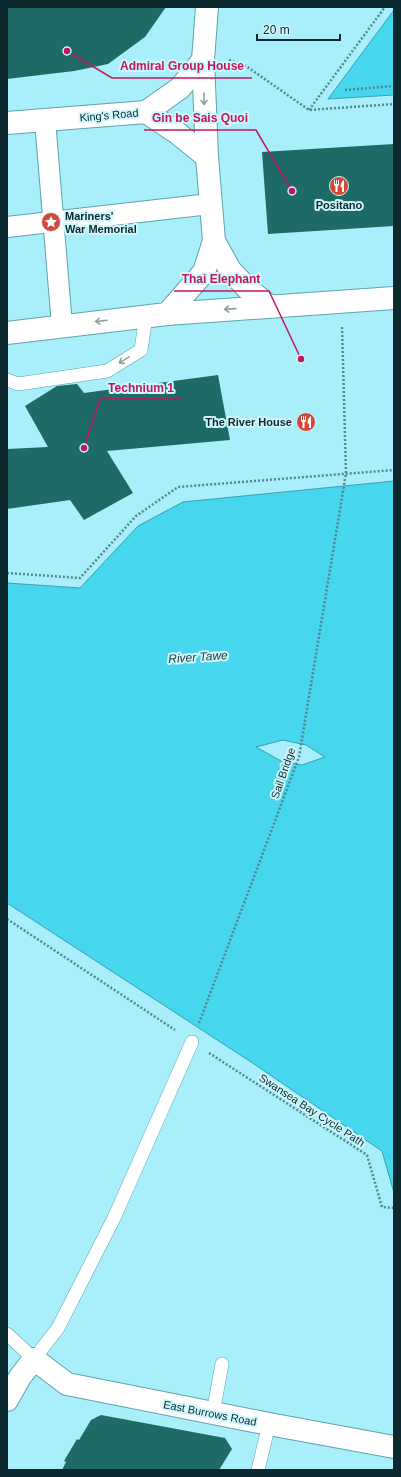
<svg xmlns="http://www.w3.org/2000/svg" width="401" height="1477" font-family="Helvetica,sans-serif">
  <rect width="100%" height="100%" fill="#a8effb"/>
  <!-- water -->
  <g fill="#46d6ed" stroke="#34a2b4" fill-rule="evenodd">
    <polygon points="394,10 394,95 328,99"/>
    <path d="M 394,481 L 394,1193 L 382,1151 L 251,1062 L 7,903 L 7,583 L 80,588 L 138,526 L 183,502 ZM 283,740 L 306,745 L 325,757 L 302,765 L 281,761 L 256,747 Z"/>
  </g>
  <!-- building -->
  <g fill="#1e6a66">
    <polygon points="7,7 166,7 145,37 108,64 74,71 7,79"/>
    <polygon points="394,144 394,226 268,234 262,152"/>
    <polygon points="218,375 230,440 107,451 133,493 84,520 70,500 7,509 7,449 48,447 25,406 57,386 77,384 84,393"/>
    <polygon points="101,1415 225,1438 232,1449 219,1470 62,1470 66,1462 64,1461 77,1439 79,1440 91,1420"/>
  </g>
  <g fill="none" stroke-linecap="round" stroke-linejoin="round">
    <!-- service casing -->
    <g stroke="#5ea3af" stroke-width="14">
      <g id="service">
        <polyline points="7,380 18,384 107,371 141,350 146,316"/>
        <polyline points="7,1334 34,1359 58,1328 114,1218 192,1042"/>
        <polyline points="213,1413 222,1364"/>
        <polyline points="258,1470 269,1424"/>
      </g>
    </g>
    <!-- pedestrian casing -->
    <g stroke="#5ea3af" stroke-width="22">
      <g id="pedestrian">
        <polyline points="45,120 62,326"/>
        <polyline points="7,227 210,204"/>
      </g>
    </g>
    <!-- minor casing -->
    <g stroke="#5ea3af" stroke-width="24">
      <g id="minor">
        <polyline points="214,241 230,270 247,288 269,306"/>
        <polyline points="167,314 394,298"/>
        <polyline points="7,1400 20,1377 34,1359 67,1384 269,1424 394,1447"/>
      </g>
    </g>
    <!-- tertiary casing -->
    <g stroke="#5ea3af" stroke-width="24">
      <g id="tertiary">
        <polyline points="146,112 180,88 203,60"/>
        <polyline points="7,123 146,112 176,132 207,157"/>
        <polyline points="7,333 167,314 204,272 214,241 207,157 203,60 207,7"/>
      </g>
    </g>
    <!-- path -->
    <g stroke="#54868e" stroke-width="2.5" stroke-dasharray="2 2" stroke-linecap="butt">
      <polyline points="229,60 246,66 309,110 394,104"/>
      <polyline points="345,90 394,86"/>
      <polyline points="309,110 385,7"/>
      <polyline points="7,573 80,578 136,516 178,487 394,470"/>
      <polyline points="7,919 175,1030"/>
      <polyline points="199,1023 299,757 346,473 342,326"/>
      <polyline points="209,1053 367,1155 382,1207 394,1208"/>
    </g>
    <!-- service -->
    <use href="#service" stroke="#fff" stroke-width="13"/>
    <!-- pedestrian -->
    <use href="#pedestrian" stroke="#fff" stroke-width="20"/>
    <!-- minor -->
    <use href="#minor" stroke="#fff" stroke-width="22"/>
    <!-- tertiary -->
    <use href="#tertiary" stroke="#fff" stroke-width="22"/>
  </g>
  <!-- one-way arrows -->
  <defs><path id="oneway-shaft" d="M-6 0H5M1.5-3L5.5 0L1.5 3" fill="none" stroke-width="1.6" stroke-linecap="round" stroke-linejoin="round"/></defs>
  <g stroke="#919fa1">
    <use href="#oneway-shaft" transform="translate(204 99) rotate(88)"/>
    <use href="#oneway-shaft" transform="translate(230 309) rotate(176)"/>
    <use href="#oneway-shaft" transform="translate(101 321) rotate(173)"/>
    <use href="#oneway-shaft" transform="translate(124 360) rotate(148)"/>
  </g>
  <!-- icons -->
  <defs>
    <g id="restaurant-disc" transform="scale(1)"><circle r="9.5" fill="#d54838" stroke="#cef7fe"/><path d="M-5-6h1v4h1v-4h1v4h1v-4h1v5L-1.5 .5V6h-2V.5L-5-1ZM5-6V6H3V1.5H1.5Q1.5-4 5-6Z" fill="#fff"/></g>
    <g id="sight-disc" transform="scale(1)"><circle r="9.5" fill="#d54838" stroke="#cef7fe"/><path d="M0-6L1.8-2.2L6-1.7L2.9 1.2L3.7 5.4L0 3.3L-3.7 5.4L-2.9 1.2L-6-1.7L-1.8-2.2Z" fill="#fff"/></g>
  </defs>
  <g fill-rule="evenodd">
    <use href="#restaurant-disc" x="339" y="186"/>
    <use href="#sight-disc" x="51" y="222"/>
    <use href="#restaurant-disc" x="306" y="422"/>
  </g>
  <g text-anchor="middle" stroke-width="4" stroke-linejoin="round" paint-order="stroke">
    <!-- street labels -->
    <g font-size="11" fill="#0b292e" stroke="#cef7fe">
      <text transform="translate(109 115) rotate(-5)" y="4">King's Road</text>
      <text transform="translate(283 773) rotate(-71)" y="4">Sail Bridge</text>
      <text transform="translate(312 1110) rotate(33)" y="4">Swansea Bay Cycle Path</text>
      <text transform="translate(210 1413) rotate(11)" y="4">East Burrows Road</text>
    </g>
    <!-- poi labels -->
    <g font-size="11" font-weight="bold" fill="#0b292e" stroke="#cef7fe">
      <text x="339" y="209">Positano</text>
      <text x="65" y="220" text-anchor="start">Mariners'<tspan x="65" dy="13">War Memorial</tspan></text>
      <text x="292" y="426" text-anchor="end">The River House</text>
    </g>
    <!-- water labels -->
    <g font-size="12" font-style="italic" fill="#254348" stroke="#cef7fe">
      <text transform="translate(198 657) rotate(-4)" y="4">River Tawe</text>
    </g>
  </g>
  <!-- callouts -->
  <path fill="none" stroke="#c2185b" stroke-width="1.5" d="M67 51L112 78H252M292 191L256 130H144M301 359L269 291H174M84 448L100 399H182"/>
  <g fill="#c2185b" stroke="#cef7fe" stroke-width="1.5">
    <circle cx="67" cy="51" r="4"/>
    <circle cx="292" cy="191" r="4"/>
    <circle cx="301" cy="359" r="4"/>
    <circle cx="84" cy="448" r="4"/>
  </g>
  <g font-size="12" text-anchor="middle" font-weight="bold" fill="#c2185b" stroke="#cef7fe" stroke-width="4" stroke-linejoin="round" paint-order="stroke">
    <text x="182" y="70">Admiral Group House</text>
    <text x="200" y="122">Gin be Sais Quoi</text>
    <text x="221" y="283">Thai Elephant</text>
    <text x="141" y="392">Technium 1</text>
  </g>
  <!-- border -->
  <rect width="401" height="1477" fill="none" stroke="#0b292e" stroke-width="16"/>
  <!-- scale -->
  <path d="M257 34v6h83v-6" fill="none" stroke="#0b292e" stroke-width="2"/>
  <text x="263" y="34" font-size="12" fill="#0b292e" stroke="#cef7fe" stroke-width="3" paint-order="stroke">20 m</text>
</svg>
